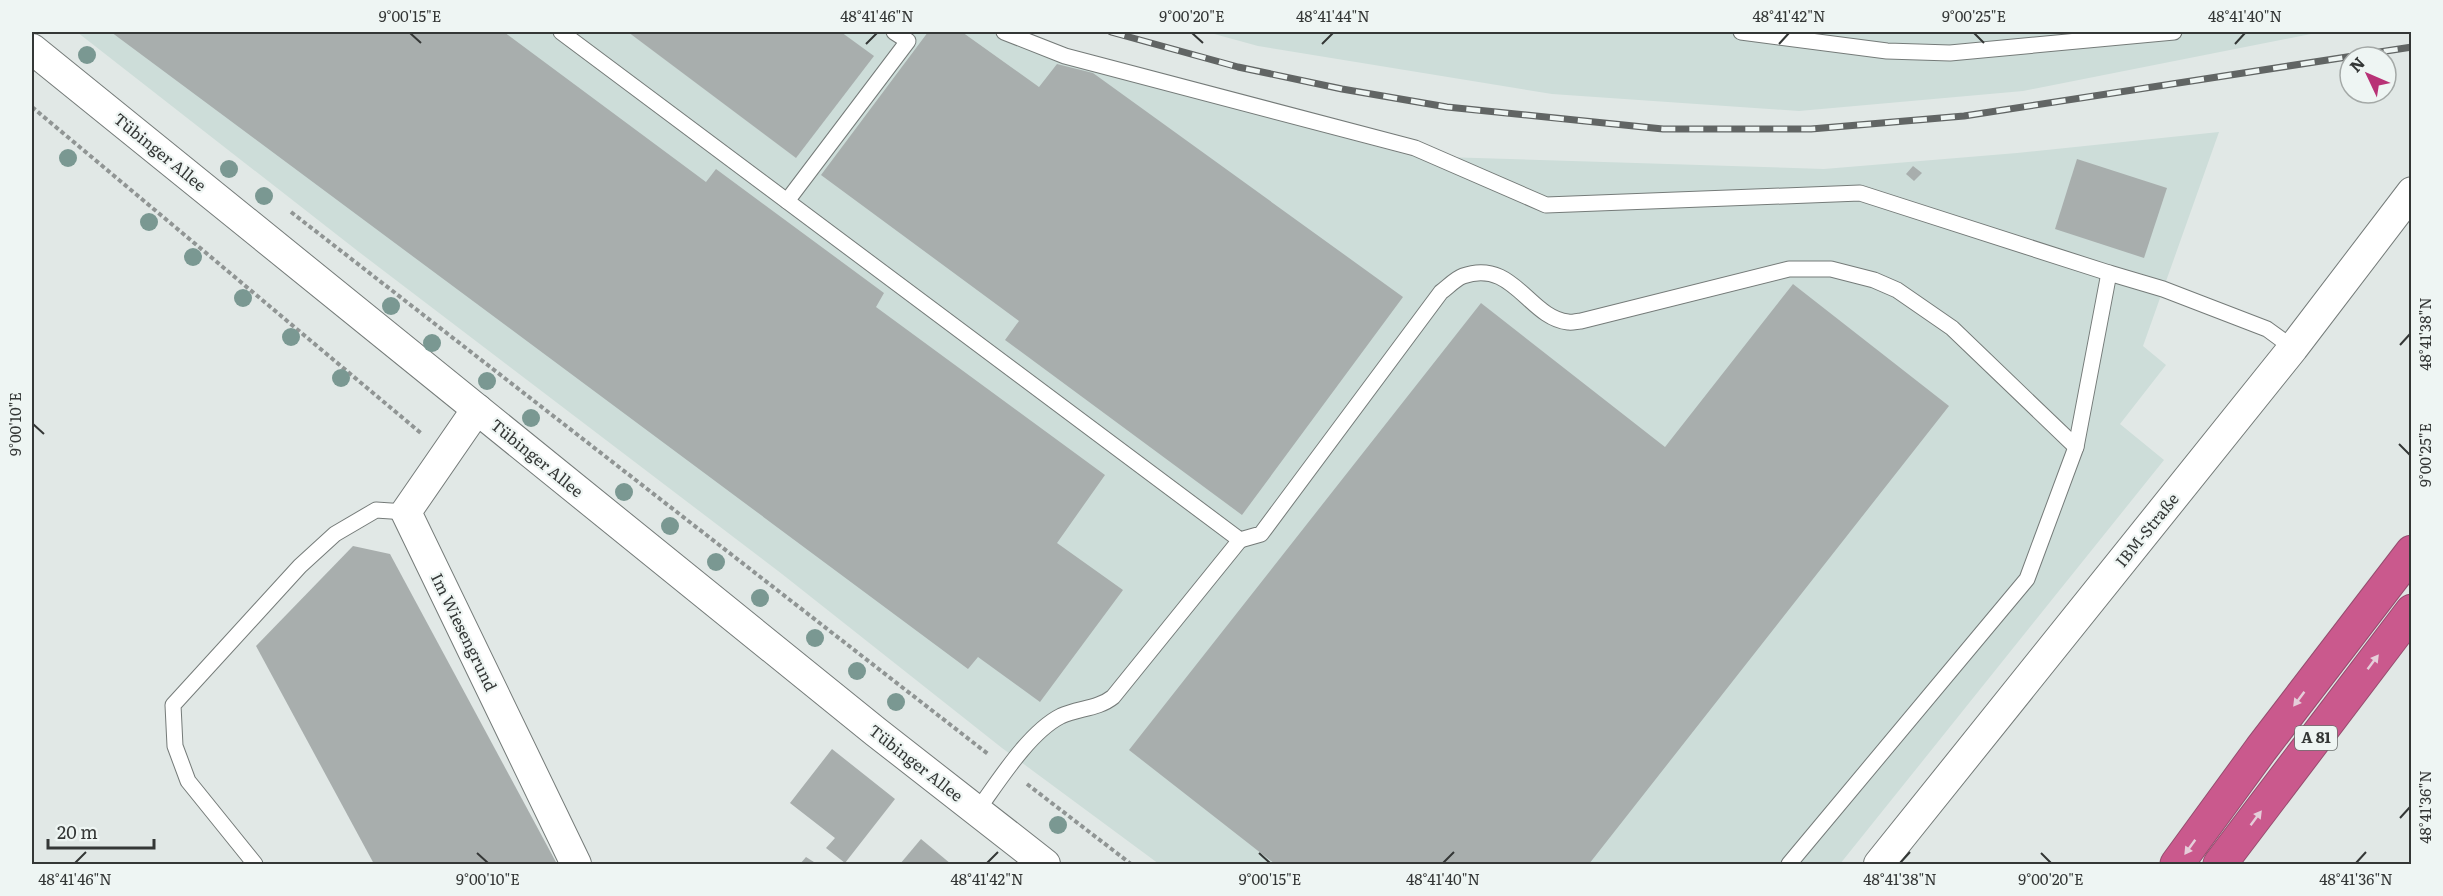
<svg xmlns="http://www.w3.org/2000/svg" width="2443" height="896" font-family="Literata,serif">
  <rect width="100%" height="100%" fill="#e1e8e6"/>
  <!-- built -->
  <g fill="#cdddd9">
    <polygon points="77,32 995,32 1091,69 1411,156 1824,169 2017,153 2219,132 2143,346 2166,365 2120,424 2164,460 1840,864 1159,864 1002,748 782,574 359,252"/>
    <polygon points="1207,32 2321,32 2023,91 1799,111 1552,94 1258,46"/>
  </g>
  <!-- building -->
  <g fill="#a8aead">
    <polygon points="111,32 504,32 706,182 716,169 884,293 876,307 1105,475 1057,543 1123,590 1040,702 978,657 968,669"/>
    <polygon points="628,32 841,32 874,56 796,158"/>
    <polygon points="928,32 962,32 1039,87 1057,64 1093,73 1403,297 1242,515 1005,340 1019,321 821,175"/>
    <polygon points="2077,159 2167,188 2144,258 2055,229"/>
    <polygon points="1913,166 1922,173 1914,181 1906,174"/>
    <polygon points="1793,284 1949,406 1589,864 1275,864 1129,750 1481,303 1665,447"/>
    <polygon points="353,546 390,554 557,864 374,864 256,646"/>
    <polygon points="832,749 895,799 845,863 826,848 835,838 790,803"/>
    <polygon points="921,839 951,864 900,864"/>
    <polygon points="806,857 817,864 800,864"/>
  </g>
  <g fill="none" stroke-linecap="round" stroke-linejoin="round">
    <!-- lane casing -->
    <g stroke="#757b79" stroke-width="17">
      <g id="lane">
        <path d="M 561,32 L 1240,540 L 1261,534 L 1441,292 C 1448,287 1455,279 1463,276 C 1513,258 1529,318 1568,322 C 1572,323 1577,321 1581,321 L 1789,269 L 1831,269 L 1874,280 L 1897,290 L 1952,328 L 2076,447"/>
        <polyline points="1004,32 1065,56 1415,148 1546,205 1860,193 2109,273"/>
        <polyline points="1741,32 1887,51 1950,53 2174,32"/>
        <polyline points="787,201 908,41 894,32"/>
        <path d="M 977,811 C 998,782 1029,732 1061,716 C 1078,708 1098,709 1113,697 L 1240,540"/>
        <polyline points="255,864 188,781 175,746 173,705 300,566 335,534 376,510 406,512"/>
        <polyline points="1789,864 2027,579 2076,447 2109,273 2163,289 2267,329 2293,348"/>
      </g>
    </g>
    <!-- street casing -->
    <g stroke="#757b79" stroke-width="32">
      <g id="street">
        <polyline points="32,49 876,732 1045,864"/>
        <polyline points="477,409 406,512 576,864"/>
        <polyline points="1879,864 2293,348 2412,192"/>
      </g>
    </g>
    <!-- highway casing -->
    <g stroke="#964d6f" stroke-width="35">
      <g id="highway">
        <polyline points="2177,864 2261,749 2412,552"/>
        <polyline points="2220,864 2412,611"/>
      </g>
    </g>
    <!-- path -->
    <g stroke="#909594" stroke-width="4" stroke-dasharray="4.5 3" stroke-linecap="butt">
      <polyline points="32,107 422,434"/>
      <polyline points="291,212 988,754"/>
      <polyline points="1027,784 1131,864"/>
    </g>
    <!-- lane -->
    <use href="#lane" stroke="#fff" stroke-width="15"/>
    <!-- street -->
    <use href="#street" stroke="#fff" stroke-width="30"/>
    <!-- highway -->
    <use href="#highway" stroke="#ca598d" stroke-width="33"/>
    <!-- rail casing -->
    <g stroke="#616564" stroke-width="7">
      <polyline id="rail" points="1111,32 1238,67 1342,89 1447,107 1663,129 1811,129 1964,116 2412,47"/>
    </g>
    <!-- rail -->
    <use href="#rail" stroke="#eef5f3" stroke-width="4.5" stroke-dasharray="14" stroke-linecap="butt"/>
  </g>
  <!-- trees -->
  <g fill="#7a9892">
    <circle cx="87" cy="55" r="9"/>
    <circle cx="68" cy="158" r="9"/>
    <circle cx="229" cy="169" r="9"/>
    <circle cx="264" cy="196" r="9"/>
    <circle cx="149" cy="222" r="9"/>
    <circle cx="193" cy="257" r="9"/>
    <circle cx="243" cy="298" r="9"/>
    <circle cx="391" cy="306" r="9"/>
    <circle cx="291" cy="337" r="9"/>
    <circle cx="432" cy="343" r="9"/>
    <circle cx="341" cy="378" r="9"/>
    <circle cx="487" cy="381" r="9"/>
    <circle cx="531" cy="418" r="9"/>
    <circle cx="624" cy="492" r="9"/>
    <circle cx="670" cy="526" r="9"/>
    <circle cx="716" cy="562" r="9"/>
    <circle cx="760" cy="598" r="9"/>
    <circle cx="815" cy="638" r="9"/>
    <circle cx="857" cy="671" r="9"/>
    <circle cx="896" cy="702" r="9"/>
    <circle cx="1058" cy="825" r="9"/>
  </g>
  <!-- one-way arrows -->
  <defs><path id="oneway-solid" d="M-6-.8H1V-3.2L6.5 0L1 3.2V.8H-6Z" transform="scale(1.5)"/></defs>
  <g fill="#e5ceda">
    <use href="#oneway-solid" transform="translate(2373 662) rotate(-53)"/>
    <use href="#oneway-solid" transform="translate(2299 699) rotate(127)"/>
    <use href="#oneway-solid" transform="translate(2256 818) rotate(-53)"/>
    <use href="#oneway-solid" transform="translate(2190 847) rotate(126)"/>
  </g>
  <!-- ticks -->
  <path fill="none" stroke="#343736" stroke-width="2" d="M 410,33 L 421,43M 1192,33 L 1203,43M 1974,33 L 1984,43M 866,44 L 877,33M 1322,44 L 1333,33M 1779,44 L 1789,33M 2235,44 L 2245,33M 2400,345 L 2410,334M 33,424 L 44,434M 2399,444 L 2410,455M 2400,818 L 2410,807M 477,853 L 488,863M 1259,853 L 1270,863M 2041,853 L 2051,863M 75,863 L 86,852M 987,863 L 998,852M 1443,863 L 1454,852M 1900,863 L 1910,852M 2356,863 L 2366,852"/>
  <g text-anchor="middle" stroke-width="4.5" stroke-linejoin="round" paint-order="stroke">
    <!-- shield labels -->
    <rect fill="#eef5f3" stroke="#6c706f" stroke-width="1.5" x="2295" y="726" width="42" height="24" rx="4.5"/>
    <g font-size="15" font-weight="bold" fill="#343736">
      <text x="2316" y="743">A 81</text>
    </g>
    <!-- street labels -->
    <g font-size="16" fill="#343736" stroke="#eef5f3">
      <text transform="translate(160 152) rotate(39)" y="6">Tübinger Allee</text>
      <text transform="translate(537 458) rotate(39)" y="6">Tübinger Allee</text>
      <text transform="translate(2147 530) rotate(-51)" y="6">IBM-Straße</text>
      <text transform="translate(464 632) rotate(64)" y="6">Im Wiesengrund</text>
      <text transform="translate(916 763) rotate(38)" y="6">Tübinger Allee</text>
    </g>
  </g>
  <!-- border -->
  <rect width="2443" height="896" fill="none" stroke="#eef5f3" stroke-width="66"/>
  <!-- north arrow -->
  <g transform="translate(2368 75) rotate(314)"><circle r="28" fill="#eef5f3" stroke="#a4a9a7" stroke-width="1.5"/>
  <path d="M0-4.5L10 22L0 15L-10 22Z" fill="#b83276"/>
  <text y="-9" font-size="16" font-weight="bold" text-anchor="middle" fill="#343736">N</text>
  </g>
  <!-- scale -->
  <path d="M48 839v9h106v-9" fill="none" stroke="#343736" stroke-width="3"/>
  <text x="57" y="839" font-size="18" fill="#343736" stroke="#eef5f3" stroke-width="4.5" paint-order="stroke">20 m</text>
  <rect x="33" y="33" width="2377" height="830" fill="none" stroke="#343736" stroke-width="2"/>
  <g font-size="15" text-anchor="middle" fill="#343736">
    <text x="410" y="22">9°00'15"E</text>
    <text x="877" y="22">48°41'46"N</text>
    <text x="1192" y="22">9°00'20"E</text>
    <text x="1333" y="22">48°41'44"N</text>
    <text x="1789" y="22">48°41'42"N</text>
    <text x="1974" y="22">9°00'25"E</text>
    <text x="2245" y="22">48°41'40"N</text>
    <text transform="translate(2426 334) rotate(-90)" y="5">48°41'38"N</text>
    <text transform="translate(16 424) rotate(-90)" y="5">9°00'10"E</text>
    <text transform="translate(2426 455) rotate(-90)" y="5">9°00'25"E</text>
    <text transform="translate(2426 807) rotate(-90)" y="5">48°41'36"N</text>
    <text x="75" y="885">48°41'46"N</text>
    <text x="488" y="885">9°00'10"E</text>
    <text x="987" y="885">48°41'42"N</text>
    <text x="1270" y="885">9°00'15"E</text>
    <text x="1443" y="885">48°41'40"N</text>
    <text x="1900" y="885">48°41'38"N</text>
    <text x="2051" y="885">9°00'20"E</text>
    <text x="2356" y="885">48°41'36"N</text>
  </g>
</svg>
